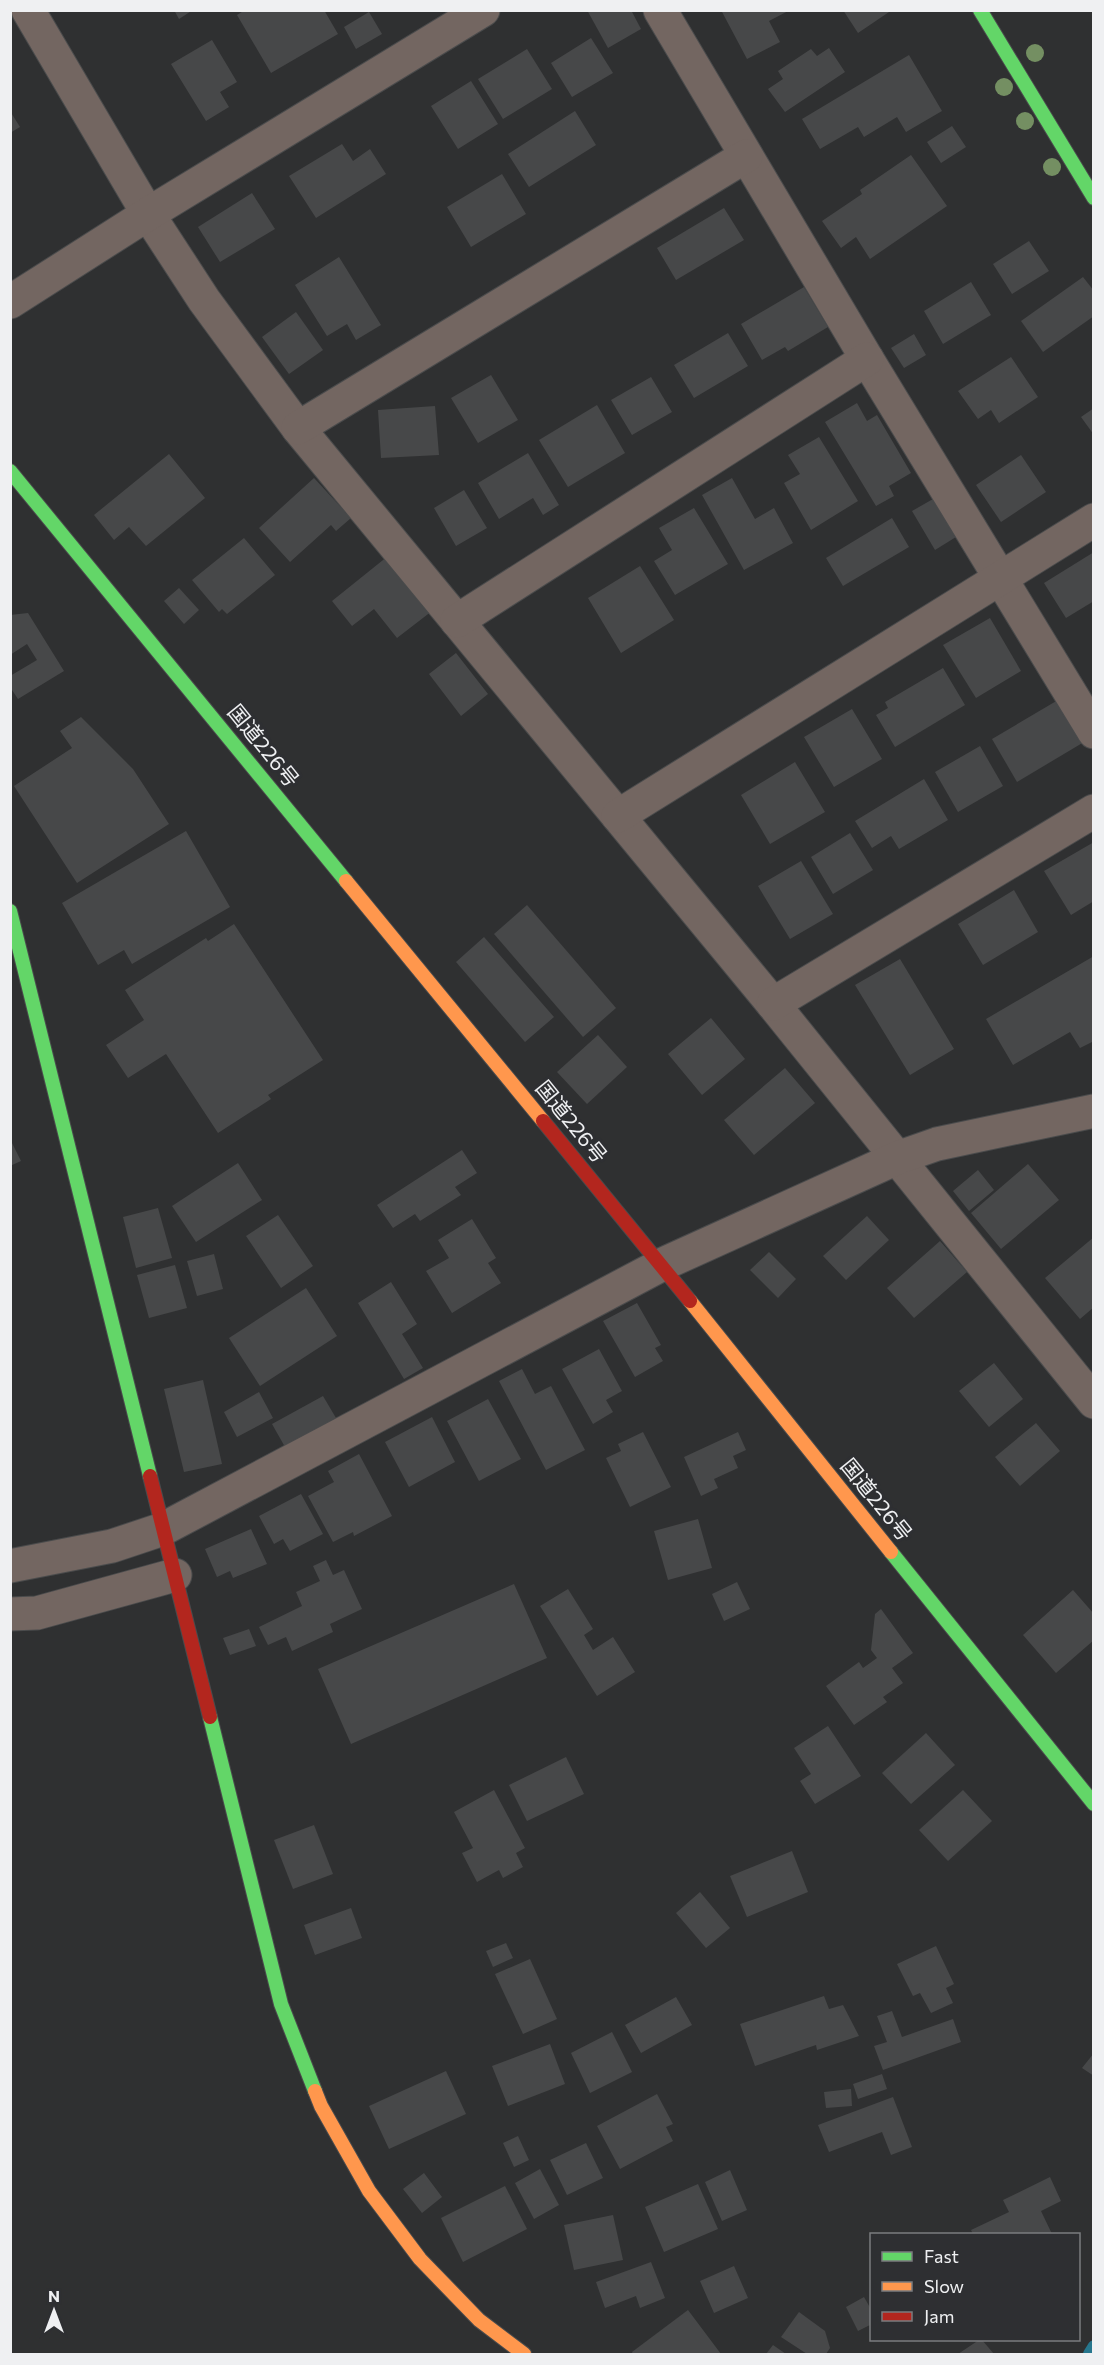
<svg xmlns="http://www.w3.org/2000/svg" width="1104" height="2365" font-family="Commissioner,'Noto Sans JP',sans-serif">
  <rect width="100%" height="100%" fill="#2f3031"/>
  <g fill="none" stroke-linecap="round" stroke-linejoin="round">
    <!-- stream -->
    <polyline stroke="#26768d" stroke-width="12" points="1089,2354 1094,2346"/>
  </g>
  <!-- building -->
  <g fill="#474849">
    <polygon points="174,10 193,10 179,19"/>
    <polygon points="245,10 324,10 338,34 271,73 237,15"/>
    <polygon points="587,10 631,10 641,29 608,48"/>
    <polygon points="721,10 790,10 769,21 780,42 747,59"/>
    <polygon points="843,10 892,10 858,33"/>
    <polygon points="369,12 382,34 356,49 344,27"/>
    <polygon points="591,38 613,73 572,97 551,63"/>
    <polygon points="212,40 237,82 220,92 229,107 206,121 171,64"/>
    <polygon points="829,48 845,72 785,112 768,89 783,79 778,71 811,49 817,56"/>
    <polygon points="527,49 552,89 503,119 478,79"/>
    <polygon points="909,55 942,111 906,132 897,117 864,137 858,127 820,149 802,119"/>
    <polygon points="471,81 498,124 458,149 431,106"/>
    <polygon points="10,111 20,127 10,133"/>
    <polygon points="575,111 596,145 529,187 508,154"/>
    <polygon points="952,126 966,147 941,163 927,142"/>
    <polygon points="342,144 353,161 370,149 386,174 316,218 289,176"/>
    <polygon points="911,155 947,206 870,259 856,237 841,248 822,221 862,194 860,190"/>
    <polygon points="502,174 526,214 471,247 447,207"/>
    <polygon points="252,193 275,229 220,262 198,227"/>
    <polygon points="724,208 744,240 676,280 657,248"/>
    <polygon points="1029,241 1049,271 1012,294 993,264"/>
    <polygon points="339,257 381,325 356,340 347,324 327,336 295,285"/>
    <polygon points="1083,277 1094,291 1094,316 1043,352 1021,321"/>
    <polygon points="971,282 991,315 943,344 924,311"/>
    <polygon points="804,287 828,327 788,351 785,347 762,360 741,324"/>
    <polygon points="296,312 323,350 289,374 262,337"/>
    <polygon points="728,333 748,366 694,398 674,365"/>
    <polygon points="914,334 926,355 904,368 891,348"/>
    <polygon points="1011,357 1038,397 999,423 991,410 978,419 958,391"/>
    <polygon points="491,375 518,420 478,443 451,398"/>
    <polygon points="651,377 672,412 632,435 611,400"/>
    <polygon points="857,403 867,421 877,415 911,473 889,486 894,496 876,506 825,422"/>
    <polygon points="597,405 625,453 568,487 539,440"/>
    <polygon points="435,406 439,455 381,458 378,410"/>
    <polygon points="1094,408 1094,435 1081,417"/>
    <polygon points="819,437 858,501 811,530 784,483 800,474 788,455"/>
    <polygon points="528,453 559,505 543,515 533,498 499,519 478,483"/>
    <polygon points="169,454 205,498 146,546 129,527 114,540 94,515"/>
    <polygon points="1021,455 1046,492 1001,522 976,485"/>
    <polygon points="314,478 351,518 336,531 331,525 290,562 259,528"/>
    <polygon points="732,478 755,519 774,508 793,543 744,570 702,495"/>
    <polygon points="464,490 487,528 456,546 434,508"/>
    <polygon points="933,499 956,537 935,550 912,511"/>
    <polygon points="694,508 728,564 675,595 654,561 672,550 659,528"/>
    <polygon points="892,518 909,547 843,586 826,558"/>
    <polygon points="244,538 275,575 227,614 222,609 219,612 192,580"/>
    <polygon points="1094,552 1094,601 1066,618 1044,583"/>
    <polygon points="388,556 432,611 397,638 374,609 352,626 332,601"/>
    <polygon points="640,566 674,620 621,653 588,598"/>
    <polygon points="179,588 199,610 184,624 164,601"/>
    <polygon points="28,613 64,671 18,699 10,687 10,676 37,660 27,644 10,655 10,615"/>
    <polygon points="990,618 1021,671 976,698 943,645"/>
    <polygon points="456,653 488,694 461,716 429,674"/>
    <polygon points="943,668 965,705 895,747 876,715 888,708 885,702"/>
    <polygon points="1058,700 1084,742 1017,782 992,739"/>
    <polygon points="852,709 882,759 834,787 804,737"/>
    <polygon points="81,717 133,769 169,824 77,883 14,786 72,748 60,731"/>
    <polygon points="980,746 1003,786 958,812 935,772"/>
    <polygon points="795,762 825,812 770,844 741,795"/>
    <polygon points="924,779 948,820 899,849 891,836 872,848 855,821"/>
    <polygon points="186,831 230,907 132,964 124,950 98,965 62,903"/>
    <polygon points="850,833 873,870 833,894 811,857"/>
    <polygon points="1094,842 1094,901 1071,915 1044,871"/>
    <polygon points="801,861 833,914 790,939 758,886"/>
    <polygon points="1014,890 1038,932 983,965 958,924"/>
    <polygon points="527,905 616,1008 583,1037 494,934"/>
    <polygon points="234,924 323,1060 268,1095 271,1099 218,1133 166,1054 128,1078 106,1045 144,1020 125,990 206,938 208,941"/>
    <polygon points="484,937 554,1017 525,1042 456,962"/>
    <polygon points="1094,956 1094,1041 1080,1048 1070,1032 1013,1065 986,1019"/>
    <polygon points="900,959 954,1049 910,1075 855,985"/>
    <polygon points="711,1018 745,1059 702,1095 668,1054"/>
    <polygon points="598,1035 627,1067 587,1104 557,1072"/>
    <polygon points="785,1068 815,1103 754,1155 724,1120"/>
    <polygon points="10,1139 21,1161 10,1166"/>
    <polygon points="462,1150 477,1173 455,1187 461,1195 420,1221 415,1214 393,1228 377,1205"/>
    <polygon points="238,1163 262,1200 196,1242 172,1206"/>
    <polygon points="1028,1164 1059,1200 1001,1249 971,1213"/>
    <polygon points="978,1170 994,1190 969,1211 953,1191"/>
    <polygon points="158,1208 172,1258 136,1268 123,1217"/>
    <polygon points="278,1215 313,1266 281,1288 246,1236"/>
    <polygon points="867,1216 889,1240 846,1280 823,1256"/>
    <polygon points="472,1219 496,1258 488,1263 501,1283 452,1313 426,1271 449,1258 438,1240"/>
    <polygon points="1094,1237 1094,1307 1080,1319 1045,1278"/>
    <polygon points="940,1241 967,1272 914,1318 887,1288"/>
    <polygon points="769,1252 796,1279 778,1298 750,1270"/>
    <polygon points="214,1254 223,1289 197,1296 187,1261"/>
    <polygon points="175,1265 187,1308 149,1318 137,1275"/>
    <polygon points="391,1282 417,1324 402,1334 423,1368 404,1379 358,1303"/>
    <polygon points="306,1288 337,1336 260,1386 229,1338"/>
    <polygon points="637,1303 661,1345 655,1348 663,1361 635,1377 603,1321"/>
    <polygon points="599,1349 622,1391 606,1400 613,1412 593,1424 562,1369"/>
    <polygon points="994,1363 1023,1399 989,1427 959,1391"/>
    <polygon points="522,1369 535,1394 551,1386 585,1450 546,1470 499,1381"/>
    <polygon points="203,1380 222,1464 184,1472 164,1389"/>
    <polygon points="259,1392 273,1418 237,1437 224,1412"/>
    <polygon points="323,1396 336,1418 285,1447 272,1424"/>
    <polygon points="488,1399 521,1459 479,1481 447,1421"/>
    <polygon points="432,1417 455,1462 409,1487 385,1442"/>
    <polygon points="1036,1423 1060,1451 1020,1486 995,1457"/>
    <polygon points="643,1432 671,1487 630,1507 606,1458 621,1451 618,1444"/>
    <polygon points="738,1432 746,1450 733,1456 738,1468 714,1479 718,1488 701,1496 684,1457"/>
    <polygon points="359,1454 392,1516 354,1536 353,1532 333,1542 308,1496 334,1482 328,1471"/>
    <polygon points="301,1494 323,1534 290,1551 283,1539 274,1544 259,1516"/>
    <polygon points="698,1519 712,1568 668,1580 654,1531"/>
    <polygon points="251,1529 267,1564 233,1578 230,1571 217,1577 205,1549"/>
    <polygon points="326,1560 333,1575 344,1570 362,1609 330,1624 333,1632 292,1651 286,1637 268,1645 259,1627 302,1606 296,1592 320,1581 313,1566"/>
    <polygon points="737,1582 750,1609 724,1621 712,1594"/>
    <polygon points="514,1584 547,1658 351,1744 318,1669"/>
    <polygon points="568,1589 593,1629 584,1635 593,1650 613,1637 635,1672 597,1696 540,1606"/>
    <polygon points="1073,1590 1094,1614 1094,1640 1056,1673 1023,1635"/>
    <polygon points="881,1609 913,1653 892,1668 903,1683 883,1697 887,1702 854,1725 826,1686 859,1662 863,1668 877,1658 871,1650 875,1614"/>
    <polygon points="249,1629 256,1646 230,1655 223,1638"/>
    <polygon points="828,1726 861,1776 815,1804 800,1781 811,1774 794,1748"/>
    <polygon points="926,1733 955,1765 911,1804 882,1773"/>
    <polygon points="566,1757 584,1794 527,1821 509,1785"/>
    <polygon points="494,1790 525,1848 516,1853 523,1867 503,1878 499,1870 477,1882 462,1853 473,1848 454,1812"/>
    <polygon points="963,1790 992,1821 948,1861 919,1830"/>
    <polygon points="314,1825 333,1874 293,1889 274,1840"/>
    <polygon points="792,1851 808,1892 747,1917 730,1876"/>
    <polygon points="700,1892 730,1928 706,1948 676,1913"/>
    <polygon points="351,1908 362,1938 315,1955 304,1925"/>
    <polygon points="506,1943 513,1958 493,1967 486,1951"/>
    <polygon points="936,1946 954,1984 946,1988 953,2003 931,2013 920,1993 913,1996 897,1964"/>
    <polygon points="530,1959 557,2019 523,2034 495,1974"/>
    <polygon points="824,1996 829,2009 843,2005 859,2036 817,2050 816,2045 755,2066 740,2024"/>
    <polygon points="676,1997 692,2025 641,2053 625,2025"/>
    <polygon points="892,2011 902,2037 953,2019 961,2042 883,2070 874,2046 887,2042 877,2016"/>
    <polygon points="612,2032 632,2072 590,2093 571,2053"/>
    <polygon points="550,2044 565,2084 508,2106 492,2066"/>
    <polygon points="1094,2053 1094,2076 1082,2068"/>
    <polygon points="446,2071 466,2114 389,2149 369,2106"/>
    <polygon points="882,2074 887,2089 858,2099 853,2084"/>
    <polygon points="851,2089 852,2106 826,2108 824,2092"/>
    <polygon points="657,2094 673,2124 666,2127 673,2141 620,2169 597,2126"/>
    <polygon points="893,2097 912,2147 891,2155 882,2132 829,2152 818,2125"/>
    <polygon points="518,2136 529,2160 514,2167 503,2143"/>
    <polygon points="586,2143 603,2178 567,2195 550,2160"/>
    <polygon points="540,2169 559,2205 534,2219 515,2183"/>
    <polygon points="730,2170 747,2210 722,2221 705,2182"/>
    <polygon points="424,2173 442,2197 422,2213 403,2189"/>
    <polygon points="1050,2177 1061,2201 1041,2211 1052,2234 973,2234 971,2230 1009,2212 1003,2200"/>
    <polygon points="698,2184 718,2229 664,2252 645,2207"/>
    <polygon points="505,2186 527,2229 463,2262 441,2218"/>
    <polygon points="613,2215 623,2260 574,2270 564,2225"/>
    <polygon points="651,2262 665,2298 640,2308 636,2296 605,2308 596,2282"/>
    <polygon points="734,2266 748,2298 714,2313 700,2281"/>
    <polygon points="864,2297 872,2311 872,2324 858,2331 846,2307"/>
    <polygon points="688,2310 721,2354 633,2354 632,2352"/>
    <polygon points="799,2312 825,2331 830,2348 826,2354 807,2354 781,2337"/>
    <polygon points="979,2340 982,2340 994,2354 958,2354"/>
    <polygon points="773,2345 786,2354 766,2354"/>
  </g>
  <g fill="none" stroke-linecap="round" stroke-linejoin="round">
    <!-- street casing -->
    <g stroke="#4a4b4c" stroke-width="35">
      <g id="street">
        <polyline points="28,10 148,214 204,300 298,428 773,1004 1094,1402"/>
        <polyline points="660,10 867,359 1094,732"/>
        <polyline points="10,302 148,214 483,10"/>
        <polyline points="298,428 746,156"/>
        <polyline points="457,621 867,359"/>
        <polyline points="618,816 1094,520"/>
        <polyline points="773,1004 1094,811"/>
        <polyline points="10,1566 112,1546 163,1529 661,1265 897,1158 937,1144 1094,1111"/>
        <polyline points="10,1614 37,1613 175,1575"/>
      </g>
    </g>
    <!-- fast casing -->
    <g stroke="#4a4b4c" stroke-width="16">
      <g id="fast">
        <polyline points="980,10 1094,198"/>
        <polyline points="10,471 346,881"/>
        <polyline points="10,911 150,1476"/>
        <polyline points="891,1552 1094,1804"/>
        <polyline points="210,1717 281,2004 315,2091"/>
      </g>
    </g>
    <!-- slow casing -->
    <g stroke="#4a4b4c" stroke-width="16">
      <g id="slow">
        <polyline points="346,881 543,1121"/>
        <polyline points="690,1301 891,1552"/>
        <polyline points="315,2091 321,2106 369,2191 420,2259 479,2320 524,2354"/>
      </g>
    </g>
    <!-- jam casing -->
    <g stroke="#4a4b4c" stroke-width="16">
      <g id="jam">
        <polyline points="543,1121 690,1301"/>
        <polyline points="150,1476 210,1717"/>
      </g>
    </g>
    <!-- street -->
    <use href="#street" stroke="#736661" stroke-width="33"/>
    <!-- fast -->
    <use href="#fast" stroke="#63d668" stroke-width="14"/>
    <!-- slow -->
    <use href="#slow" stroke="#ff974d" stroke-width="14"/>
    <!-- jam -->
    <use href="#jam" stroke="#b3261e" stroke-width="14"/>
  </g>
  <!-- trees -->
  <g fill="#748f62">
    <circle cx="1035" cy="53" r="9"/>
    <circle cx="1004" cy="87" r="9"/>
    <circle cx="1025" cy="121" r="9"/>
    <circle cx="1052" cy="167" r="9"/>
  </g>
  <g text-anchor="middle" stroke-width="6" stroke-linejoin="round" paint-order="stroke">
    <!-- street labels -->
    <g font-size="21" fill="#eff0f2" stroke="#2e2f32">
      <text transform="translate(263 746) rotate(51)" y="7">国道226号</text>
      <text transform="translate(571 1122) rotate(51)" y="7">国道226号</text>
      <text transform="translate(876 1500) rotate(51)" y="7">国道226号</text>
    </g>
  </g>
  <!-- border -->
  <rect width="1104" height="2365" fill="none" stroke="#eff0f2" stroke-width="24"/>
  <!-- legend -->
  <rect x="870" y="2233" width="210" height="108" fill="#2e2f32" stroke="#7b7c7f" stroke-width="1.5"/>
  <rect x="882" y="2252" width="30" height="9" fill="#63d668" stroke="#7b7c7f" stroke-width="1.5"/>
  <text x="924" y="2263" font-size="18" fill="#eff0f2">Fast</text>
  <rect x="882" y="2282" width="30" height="9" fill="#ff974d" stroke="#7b7c7f" stroke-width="1.5"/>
  <text x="924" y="2293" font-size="18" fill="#eff0f2">Slow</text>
  <rect x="882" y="2312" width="30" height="9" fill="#b3261e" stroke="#7b7c7f" stroke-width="1.5"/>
  <text x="924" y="2323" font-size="18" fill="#eff0f2">Jam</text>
  <!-- north arrow -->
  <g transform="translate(54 2311)" stroke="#2e2f32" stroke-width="4.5" paint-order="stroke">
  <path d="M0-4.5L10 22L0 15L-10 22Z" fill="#eff0f2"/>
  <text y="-9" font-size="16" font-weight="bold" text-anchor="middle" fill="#eff0f2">N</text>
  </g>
</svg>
